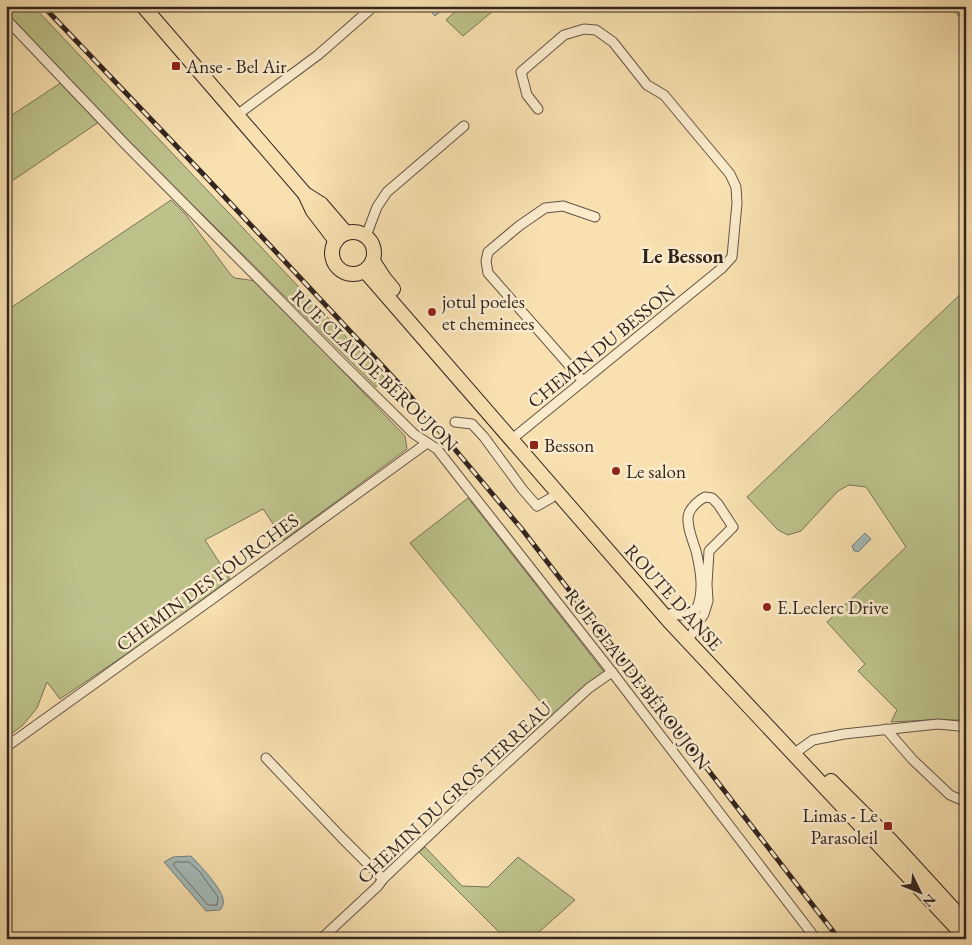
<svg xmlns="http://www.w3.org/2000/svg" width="972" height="945" font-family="'EB Garamond',serif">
  <rect width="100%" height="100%" fill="#f8e0b0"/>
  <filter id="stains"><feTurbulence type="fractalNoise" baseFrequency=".004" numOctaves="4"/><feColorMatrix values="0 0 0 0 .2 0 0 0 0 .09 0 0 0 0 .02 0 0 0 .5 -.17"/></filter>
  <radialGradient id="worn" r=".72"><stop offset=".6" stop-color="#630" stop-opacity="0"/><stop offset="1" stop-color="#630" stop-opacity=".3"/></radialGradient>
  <!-- green -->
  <g fill="#bdc28b" stroke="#777456">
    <polygon points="6,6 33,6 384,377 376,387 202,214 171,186 6,14"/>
    <polygon points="461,6 499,6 463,36 446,20"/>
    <polygon points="950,6 966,6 966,24"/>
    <polygon points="62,82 99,122 6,185 6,119"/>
    <polygon points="171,200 186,215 231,275 235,278 256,281 405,436 407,449 284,540 263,509 205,540 230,579 156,634 60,699 47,682 37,708 23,725 6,738 6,311"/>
    <polygon points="966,289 966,716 962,720 928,720 891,722 897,710 858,671 865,664 827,622 906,547 866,487 849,485 838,491 801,531 788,535 778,530 747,497"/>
    <polygon points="468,498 604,672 553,717 410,543"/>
    <polygon points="425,847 462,886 488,887 518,857 575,900 531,939 506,939 419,852"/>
  </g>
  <!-- water -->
  <g fill="#a3bab7" stroke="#757e7b">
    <polygon points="426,6 443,6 445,8 435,16"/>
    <polygon points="865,533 871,539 858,552 856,551 854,551 852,546"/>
    <path d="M 191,856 C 199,864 222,889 223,899 C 224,903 223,907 220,910 L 206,911 L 164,862 L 173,857 Z"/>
  </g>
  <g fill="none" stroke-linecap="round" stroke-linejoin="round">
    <!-- shore -->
    <polygon stroke="#6a706c" stroke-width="1" points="176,862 189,862 199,871 218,897 217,905 208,905 174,866 174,863"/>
    <!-- street casing -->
    <g stroke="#635444" stroke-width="11">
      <g id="street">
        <polyline points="6,19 125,144 338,359 414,434 437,449 612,672 816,939"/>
        <polyline points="237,115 318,55 374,6"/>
        <polyline points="366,236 377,207 387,192 464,126"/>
        <polyline points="583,381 488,273 486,261 488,252 519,226 545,208 563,206 595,217"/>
        <polyline points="455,422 472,424 484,437 523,490 537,506 551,498 557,492"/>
        <polyline points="517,435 722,268 732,257 737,203 736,187 730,174 664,95 647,85 613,42 596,30 584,29 564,35 521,72 527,95 538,109"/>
        <path d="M 672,613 C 683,617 693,618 698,605 C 704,588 700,568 696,551 C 693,541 685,523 689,513 C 691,507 699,500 705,497 L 712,498 L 718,504 L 733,527 L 709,551 L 707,584 L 708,601 L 704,614 L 696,625 L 692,634"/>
        <polyline points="886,729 913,760 950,795 966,802"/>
        <polyline points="6,747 208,602 427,443"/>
        <polyline points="799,750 813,740 844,734 938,724 959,726 966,729"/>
        <polyline points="266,758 342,838 383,879"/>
        <polyline points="321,939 378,886 383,879 462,804 589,688 612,672"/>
      </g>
    </g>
    <!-- primary casing -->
    <g stroke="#312520" stroke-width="16">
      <g id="primary">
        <polyline points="143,6 305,194 321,204 346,233"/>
        <polyline points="305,194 313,211 336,241"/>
        <circle cx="353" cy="253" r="21"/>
        <polyline points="373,261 384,278 393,289"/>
        <polyline points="365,271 669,621 966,938"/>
        <polyline points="831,781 891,841 966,923"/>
      </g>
    </g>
    <!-- street -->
    <use href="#street" stroke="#faebcc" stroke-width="9"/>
    <!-- primary -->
    <use href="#primary" stroke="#f8e0b0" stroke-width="14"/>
    <!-- rail casing -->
    <g stroke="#312520" stroke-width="5">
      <polyline id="rail" points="43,6 205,176 405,390 521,528 839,939"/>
    </g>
    <!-- rail -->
    <use href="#rail" stroke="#faebcc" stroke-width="3" stroke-dasharray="9" stroke-linecap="butt"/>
  </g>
  <!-- markers -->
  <g fill="#8f2418" stroke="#faebcc" stroke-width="2">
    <rect x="171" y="61" width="10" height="10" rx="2.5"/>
    <circle cx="432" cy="312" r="5"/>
    <rect x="529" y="440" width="10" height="10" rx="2.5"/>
    <circle cx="616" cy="471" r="5"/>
    <circle cx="767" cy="607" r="5"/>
    <rect x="883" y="821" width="10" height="10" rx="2.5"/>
  </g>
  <g text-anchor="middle" stroke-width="5" stroke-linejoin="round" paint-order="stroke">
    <!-- poi labels -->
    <g font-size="19" fill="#312520" stroke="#faebcc" text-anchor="start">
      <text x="186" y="73">Anse - Bel Air</text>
      <text x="442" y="308">jotul poeles<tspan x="442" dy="22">et cheminees</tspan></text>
      <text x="544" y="452">Besson</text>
      <text x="626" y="478">Le salon</text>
      <text x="777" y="614">E.Leclerc Drive</text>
      <text x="878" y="822" text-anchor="end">Limas - Le<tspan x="878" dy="22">Parasoleil</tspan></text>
    </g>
    <!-- street labels -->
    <g font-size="19" fill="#312520" stroke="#faebcc">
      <text transform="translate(601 346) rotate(-39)" y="7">CHEMIN DU BESSON</text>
      <text transform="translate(375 370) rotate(44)" y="7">RUE CLAUDE BÉROUJON</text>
      <text transform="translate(207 582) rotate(-36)" y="7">CHEMIN DES FOURCHES</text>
      <text transform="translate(674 597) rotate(48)" y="7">ROUTE D'ANSE</text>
      <text transform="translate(638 679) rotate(52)" y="7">RUE CLAUDE BÉROUJON</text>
      <text transform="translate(454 792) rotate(-43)" y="7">CHEMIN DU GROS TERREAU</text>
    </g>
    <!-- neighbourhood labels -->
    <g font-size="20" font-weight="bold" fill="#312520" stroke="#faebcc">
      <text x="683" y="263">Le Besson</text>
    </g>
  </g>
  <!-- margin -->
  <rect width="972" height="945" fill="none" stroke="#f8e0b0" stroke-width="25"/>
  <rect x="8" y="8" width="957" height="930" fill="none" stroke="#312520" stroke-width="2.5"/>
  <rect x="12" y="12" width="947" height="920" fill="none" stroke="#312520"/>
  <!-- north arrow -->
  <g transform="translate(920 892) rotate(133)" stroke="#faebcc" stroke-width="4" paint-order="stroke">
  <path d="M0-4L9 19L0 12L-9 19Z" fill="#312520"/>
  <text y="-8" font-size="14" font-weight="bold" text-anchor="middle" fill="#312520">N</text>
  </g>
  <rect width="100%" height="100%" filter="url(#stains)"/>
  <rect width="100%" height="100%" fill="url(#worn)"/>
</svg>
